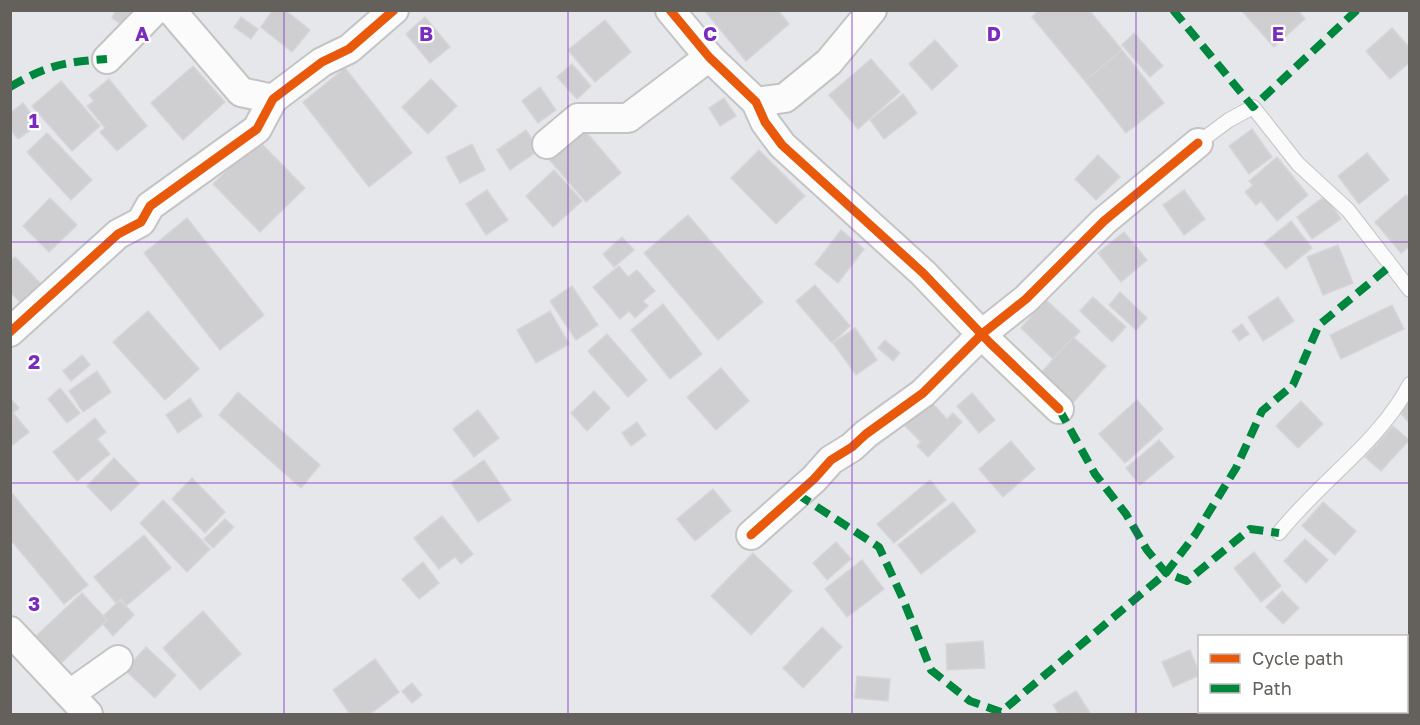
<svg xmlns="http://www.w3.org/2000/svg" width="1420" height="725" font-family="'Golos Text',sans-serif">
  <rect width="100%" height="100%" fill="#e6e7eb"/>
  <!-- building -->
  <g fill="#cfcfd2" stroke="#d6d6da" stroke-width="1.5">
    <polygon points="116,10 138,10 127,28 112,18"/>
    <polygon points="273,10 285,10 310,30 292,52 261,27"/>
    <polygon points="704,10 778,10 789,24 746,61"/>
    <polygon points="1039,10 1089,10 1122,50 1085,81 1032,17"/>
    <polygon points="1241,10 1298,10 1305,19 1274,47"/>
    <polygon points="241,17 258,29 251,39 234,27"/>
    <polygon points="425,17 450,47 430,63 406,34"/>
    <polygon points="605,20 631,52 595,82 568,50"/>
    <polygon points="1392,28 1410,48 1410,62 1390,79 1366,51"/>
    <polygon points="1134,33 1163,66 1150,77 1122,45"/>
    <polygon points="935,40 958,66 932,90 909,64"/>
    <polygon points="1122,50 1164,103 1126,133 1085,81"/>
    <polygon points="871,59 900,92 858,129 829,95"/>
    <polygon points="572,64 591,86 577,99 557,77"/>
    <polygon points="193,66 225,102 183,140 151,103"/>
    <polygon points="345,68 412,153 369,187 303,102"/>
    <polygon points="109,79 147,126 117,151 100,132 105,128 87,106 94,101 89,95"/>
    <polygon points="431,79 457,106 428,134 402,107"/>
    <polygon points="61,81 100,126 72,151 32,106"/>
    <polygon points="540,87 556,110 538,123 522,101"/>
    <polygon points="903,94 917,113 884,139 870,120"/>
    <polygon points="724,98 736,116 720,126 709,108"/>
    <polygon points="23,103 39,124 18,139 10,129 10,113"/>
    <polygon points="582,127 621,173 586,202 547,157"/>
    <polygon points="1252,129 1272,157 1249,174 1229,146"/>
    <polygon points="526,130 539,150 510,170 497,150"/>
    <polygon points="47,133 92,180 71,200 27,152"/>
    <polygon points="258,140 305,188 260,232 213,184"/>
    <polygon points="472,144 485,170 460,183 446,157"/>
    <polygon points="759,150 805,196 776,224 731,178"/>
    <polygon points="1367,153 1389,180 1359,204 1338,176"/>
    <polygon points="1098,155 1120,177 1096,200 1075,179"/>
    <polygon points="1277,157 1308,195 1277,221 1261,201 1256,205 1245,192 1253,185 1249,181"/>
    <polygon points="554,170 582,201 553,227 526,196"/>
    <polygon points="487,190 508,220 486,235 466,204"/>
    <polygon points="1184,190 1205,219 1184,235 1163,205"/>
    <polygon points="1406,195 1410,199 1410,246 1401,253 1375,222"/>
    <polygon points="1325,196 1341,219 1312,239 1297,217"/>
    <polygon points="50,198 77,225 49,252 23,226"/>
    <polygon points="688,215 763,302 718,340 644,253"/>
    <polygon points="187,218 264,315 220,350 144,253"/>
    <polygon points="1291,221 1312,248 1286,269 1264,243"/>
    <polygon points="841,230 864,249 838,283 815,264"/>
    <polygon points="1124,232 1147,260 1121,282 1098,253"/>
    <polygon points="622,237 634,250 614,267 603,254"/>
    <polygon points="1338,245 1353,283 1323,295 1307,257"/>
    <polygon points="15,257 42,285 22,304 10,292 10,261"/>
    <polygon points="619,266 628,277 637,270 655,291 643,301 648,306 635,318 629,311 620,319 593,287"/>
    <polygon points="815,285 850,326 832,343 796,301"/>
    <polygon points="572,286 598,325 576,340 550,301"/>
    <polygon points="1120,292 1147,318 1136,330 1109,305"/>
    <polygon points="1093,297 1126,327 1112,342 1080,311"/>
    <polygon points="1278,297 1294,321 1263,341 1248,317"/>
    <polygon points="1046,300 1080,331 1054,360 1021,328"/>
    <polygon points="663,304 702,354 670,379 631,330"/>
    <polygon points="1392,305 1404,329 1341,359 1330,335"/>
    <polygon points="148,311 199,369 165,400 113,342"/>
    <polygon points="550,311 569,344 536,363 517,330"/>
    <polygon points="1242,324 1249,334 1239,341 1232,331"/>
    <polygon points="855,328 877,360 856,375 833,343"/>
    <polygon points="607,334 647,380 628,397 588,351"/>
    <polygon points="1073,337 1106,366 1071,405 1039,375"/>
    <polygon points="885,340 900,353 893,361 878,348"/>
    <polygon points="82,355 90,365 71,381 63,371"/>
    <polygon points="721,368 749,401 716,430 687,397"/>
    <polygon points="97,371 111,392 83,412 69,391"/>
    <polygon points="60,388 80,413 67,423 48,399"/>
    <polygon points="594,391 610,408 587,431 571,413"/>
    <polygon points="238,392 320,465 301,488 219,415"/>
    <polygon points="972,393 995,420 979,433 957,406"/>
    <polygon points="1410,396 1410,424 1396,408"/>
    <polygon points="10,398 19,408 13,413 29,432 10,447"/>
    <polygon points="190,398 202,416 178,433 166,415"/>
    <polygon points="928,399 947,419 953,413 962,422 928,457 917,446 921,442 903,424"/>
    <polygon points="1137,400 1163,429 1125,463 1099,434"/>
    <polygon points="1301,401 1323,424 1298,448 1276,426"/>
    <polygon points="478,410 499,438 474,457 453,429"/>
    <polygon points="95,418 106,432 97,439 110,454 77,481 53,452"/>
    <polygon points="637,422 646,435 631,446 622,433"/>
    <polygon points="1393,426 1409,440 1381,471 1365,457"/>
    <polygon points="1159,440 1174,457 1140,485 1126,468"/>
    <polygon points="1011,441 1035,469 1003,497 979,469"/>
    <polygon points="114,458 139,484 111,511 87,486"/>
    <polygon points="484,460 511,500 478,522 451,483"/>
    <polygon points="192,478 225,512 205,533 172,499"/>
    <polygon points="930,480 946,500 894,543 877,524"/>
    <polygon points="713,489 731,511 695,541 677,519"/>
    <polygon points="10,491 88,585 64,604 10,539"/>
    <polygon points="163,500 210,549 187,572 140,523"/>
    <polygon points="953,502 976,531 921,574 898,545"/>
    <polygon points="1323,502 1356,531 1335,555 1302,526"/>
    <polygon points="442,516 473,554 461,564 455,557 439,569 414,538"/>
    <polygon points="225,519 234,527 213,548 204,539"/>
    <polygon points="144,535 171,568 126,606 121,599 116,603 94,577"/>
    <polygon points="1305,539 1328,560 1306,583 1284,561"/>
    <polygon points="836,542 851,559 827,580 813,563"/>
    <polygon points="1254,552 1281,586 1261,602 1234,568"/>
    <polygon points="753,553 792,591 751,635 711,596"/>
    <polygon points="862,560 884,589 847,617 825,589"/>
    <polygon points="423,562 439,583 419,599 402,579"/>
    <polygon points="1282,591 1299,608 1283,624 1266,607"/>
    <polygon points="82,593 107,620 59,665 34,638"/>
    <polygon points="120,600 134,615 113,636 103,624 107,620 103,616"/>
    <polygon points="203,611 241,654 200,690 163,648"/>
    <polygon points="822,627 842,647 803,688 783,668"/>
    <polygon points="983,641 985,668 947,670 946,644"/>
    <polygon points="146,647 176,675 155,698 125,670"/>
    <polygon points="1190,650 1200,675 1173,687 1162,662"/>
    <polygon points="375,659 399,692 370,714 350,714 333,690"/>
    <polygon points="857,676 890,679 888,701 855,698"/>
    <polygon points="412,683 422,695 412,703 402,691"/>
    <polygon points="1076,691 1090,713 1059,714 1053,705"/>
    <polygon points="1305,712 1335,712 1332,714 1307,714"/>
  </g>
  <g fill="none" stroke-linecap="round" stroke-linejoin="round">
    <!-- lane casing -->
    <g stroke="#c4c4c4" stroke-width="16">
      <g id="lane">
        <polyline points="1198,143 1229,120 1253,107 1298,164 1348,210 1410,290"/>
        <path d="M 1279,533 C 1320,481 1378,444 1410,384"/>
      </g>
    </g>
    <!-- street casing -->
    <g stroke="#c4c4c4" stroke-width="32">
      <g id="street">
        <polyline points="171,10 241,92 273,99"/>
        <polyline points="670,10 709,57 756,102 765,122 782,145 923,273 990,343 1059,409"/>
        <polyline points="107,59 155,10"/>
        <polyline points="756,102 785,98 829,62 872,10"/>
        <polyline points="547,144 578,118 628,118 709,57"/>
        <polyline points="10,332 118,234 141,222 150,206 257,129 273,99 322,62 349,49 394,10"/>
        <polyline points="751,535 814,479 831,460 852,447 866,434 923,393 982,334 1026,299 1104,221 1198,143"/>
        <polyline points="10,631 88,714"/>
        <polyline points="70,694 118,660"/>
      </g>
    </g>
    <!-- lane -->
    <use href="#lane" stroke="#fbfbfc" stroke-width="14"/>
    <!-- street -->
    <use href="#street" stroke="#fbfbfc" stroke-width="28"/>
    <!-- quiet -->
    <g stroke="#00873e" stroke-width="8" stroke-dasharray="15 8" stroke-linecap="butt">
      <polyline points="1173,10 1253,107 1357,10"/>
      <path d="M 10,87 C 47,65 65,62 107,59"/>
      <polyline points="1059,409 1095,474 1126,514 1147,550 1166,573 1187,581 1250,529 1279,533"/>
      <polyline points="797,494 879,547 903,599 931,670 970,701 1001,712 1166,573 1195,535 1236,468 1262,411 1293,385 1319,325 1389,267"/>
    </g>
    <!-- cycleway casing -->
    <g stroke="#fff" stroke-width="13">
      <g id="cycleway">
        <polyline points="670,10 709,57 756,102 765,122 782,145 923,273 990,343 1059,409"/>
        <polyline points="10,332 118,234 141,222 150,206 257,129 273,99 322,62 349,49 394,10"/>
        <polyline points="751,535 814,479 831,460 852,447 866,434 923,393 982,334 1026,299 1104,221 1198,143"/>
      </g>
    </g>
    <!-- cycleway -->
    <use href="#cycleway" stroke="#e8590c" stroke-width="9"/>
  </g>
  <!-- grid -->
  <path fill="none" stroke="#7b2cbf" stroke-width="1.5" stroke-opacity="0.55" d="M 284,10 L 284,714M 568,10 L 568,714M 852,10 L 852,714M 1136,10 L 1136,714M 10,242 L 1410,242M 10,483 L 1410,483"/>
  <g font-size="20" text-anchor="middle" font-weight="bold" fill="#7b2cbf" stroke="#fff" stroke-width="4.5" stroke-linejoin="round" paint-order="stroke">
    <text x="142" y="41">A</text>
    <text x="426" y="41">B</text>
    <text x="710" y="41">C</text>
    <text x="994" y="41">D</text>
    <text x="1278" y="41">E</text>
    <text x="34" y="128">1</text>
    <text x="34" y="369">2</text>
    <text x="34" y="611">3</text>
  </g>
  <!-- border -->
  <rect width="1420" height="725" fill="none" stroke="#64605c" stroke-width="24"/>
  <!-- legend -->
  <rect x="1198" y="635" width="210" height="78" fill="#ffffff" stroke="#c1bfbe" stroke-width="1.5"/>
  <rect x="1210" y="654" width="30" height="9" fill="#e8590c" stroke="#c1bfbe" stroke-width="1.5"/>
  <text x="1252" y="665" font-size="18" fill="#64605c">Cycle path</text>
  <rect x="1210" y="684" width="30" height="9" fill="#00873e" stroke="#c1bfbe" stroke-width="1.5"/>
  <text x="1252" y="695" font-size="18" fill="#64605c">Path</text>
</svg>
